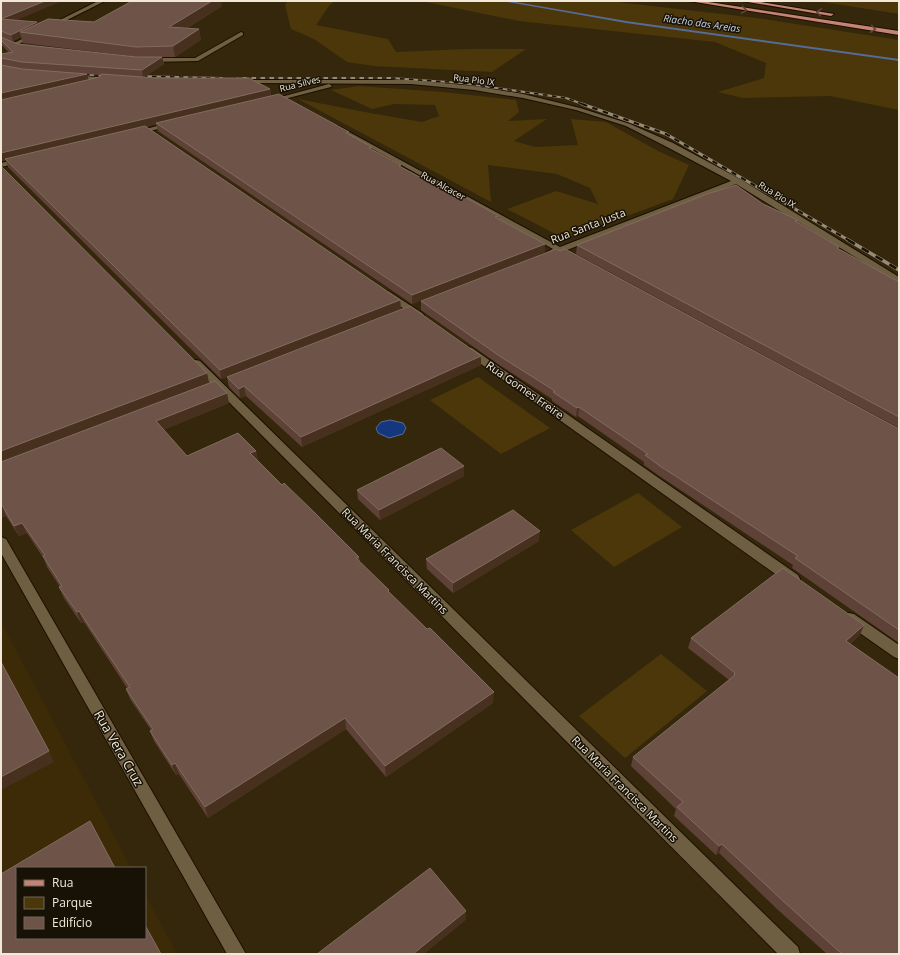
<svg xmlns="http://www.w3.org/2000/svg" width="900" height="955" font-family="'Open Sans',sans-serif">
  <rect width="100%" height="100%" fill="#35270b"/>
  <!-- built -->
  <polygon fill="#3c2b06" points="1,622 131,868 17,868 17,938 145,938 145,894 177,954 1,954"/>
  <!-- green -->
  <g fill="#4b3709">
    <polygon points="288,1 335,1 329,6 316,25 388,39 396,52 466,49 526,49 492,72 374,66 347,62 314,39 291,29 285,5"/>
    <polygon points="421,1 608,1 757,18 899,40 899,110 830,96 743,98 718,92 764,78 766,63 715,42 519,21"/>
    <polygon points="817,1 899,1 899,14"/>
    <polygon points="359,86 443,92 516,100 519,112 508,121 547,119 514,141 535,147 578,145 571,119 606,122 658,151 689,165 673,199 565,239 507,209 556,191 598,204 590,188 557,174 488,165 491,202 298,99 370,113 422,122 439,116 435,105 394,104 372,109 331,90"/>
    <polygon points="478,377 550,428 501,454 430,400"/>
    <polygon points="638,493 682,527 614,567 571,530"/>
    <polygon points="661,654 707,691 625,758 579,716"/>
  </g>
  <!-- water -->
  <polygon fill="#14377d" stroke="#566c98" points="390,420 403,423 406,428 403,434 389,438 378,433 376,428 381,422"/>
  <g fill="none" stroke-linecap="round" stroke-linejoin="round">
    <!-- stream -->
    <polygon fill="#566c98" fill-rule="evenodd" points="502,1 510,1 626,21 899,59 899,61 626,23"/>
    <!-- minor casing -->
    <g stroke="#1c0f00" stroke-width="2">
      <g id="minor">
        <polygon points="98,1 105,1 15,46 10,45"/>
        <polygon points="241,32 243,33 243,35 198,61 148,62 145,60 148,58 195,58"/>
        <polygon points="72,75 109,78 112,80 109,82 70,78 70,76"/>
        <polygon points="239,80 411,80 474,86 523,94 580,108 630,124 673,143 740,179 899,277 899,284 736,184 567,250 568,252 567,254 559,253 547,258 541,258 540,256 553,249 333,127 338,126 560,247 731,181 667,147 626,126 576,110 523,98 474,90 411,84 237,83 236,82"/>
        <polygon points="329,84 332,86 331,87 269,103 266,101"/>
        <polygon points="171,122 174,124 173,125 135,135 132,133"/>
        <polygon points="22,158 26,160 25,162 1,167 1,163"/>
        <polygon points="388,291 422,313 424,315 422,317 416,317 385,296 383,294 385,292"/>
        <polygon points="468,347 472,348 798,575 800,579 798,583 793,584 788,583 464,352 463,350"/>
        <polygon points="196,360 200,361 798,947 800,954 778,954 192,365 191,363 192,361"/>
        <polygon points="1,537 6,539 246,954 227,954 1,553"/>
        <polygon points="849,613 854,614 899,645 899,659 894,657 844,622 842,618 844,614"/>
      </g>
    </g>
    <!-- major casing -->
    <g stroke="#1c0f00" stroke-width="2">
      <g id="major">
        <polygon points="689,1 702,1 899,31 899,35"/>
        <polygon points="742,1 755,1 834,14 831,16"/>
      </g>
    </g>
    <!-- minor -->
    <use href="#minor" fill="#6e5f42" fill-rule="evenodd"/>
    <!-- major -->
    <use href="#major" fill="#c48375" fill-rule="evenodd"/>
    <!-- rail-far2 casing -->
    <g stroke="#968b75" stroke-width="2">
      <g id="rail-far2">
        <polyline points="76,74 112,76"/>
        <polyline points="134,76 222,78"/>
        <polyline points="238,78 391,78 462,83 566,98 585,105"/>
      </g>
    </g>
    <!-- rail-far1 casing -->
    <g stroke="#968b75" stroke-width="3">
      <polyline id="rail-far1" points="582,104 666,134 850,241"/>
    </g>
    <!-- rail casing -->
    <g stroke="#968b75" stroke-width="3.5">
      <polyline id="rail" points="848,240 899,270"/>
    </g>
    <!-- rail-far2 -->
    <use href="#rail-far2" stroke="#171106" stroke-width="1.5" stroke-dasharray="4.5" stroke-linecap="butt"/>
    <!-- rail-far1 -->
    <use href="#rail-far1" stroke="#171106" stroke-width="2" stroke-dasharray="5.5" stroke-linecap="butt"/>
    <!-- rail -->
    <use href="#rail" stroke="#171106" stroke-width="2.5" stroke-dasharray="8" stroke-linecap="butt"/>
  </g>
  <!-- wall -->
  <g fill="#5e4237" fill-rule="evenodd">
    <path d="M 1,1 L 16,20 L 38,24 L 94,22 L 222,6 L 186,29 L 199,29 L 201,40 L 175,57 L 162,57 L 164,64 L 144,77 L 270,89 L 271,96 L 349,132 L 349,135 L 401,167 L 457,197 L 499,216 L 499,219 L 545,244 L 545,252 L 412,304 L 158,131 L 156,124 L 146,127 L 400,300 L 401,309 L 221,379 L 8,167 L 6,160 L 1,161 L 1,54 L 9,53 L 1,44 L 1,37 L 18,44 L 137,57 L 23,43 L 21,37 L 13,41 L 1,37 ZM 87,74 L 101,75 L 100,77 L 88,80 Z"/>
    <polygon points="1,166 207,373 209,383 229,403 163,430 187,456 256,451 258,461 282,485 359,557 360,562 493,703 386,777 346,729 208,818 179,774 176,775 154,741 150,731 151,730 130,699 126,689 127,688 84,622 81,623 64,598 59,587 60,587 47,567 44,559 27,533 19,536 6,516 1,518"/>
    <polygon points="763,204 798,220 797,222 838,249 899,282 899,428 576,254 577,245"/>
    <polygon points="421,301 899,429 899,643 792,568 793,565 658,475 644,465 644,462 578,416 576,417 552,401 552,399 501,366 421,310"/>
    <polygon points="481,365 302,447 246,396 240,398 229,387 227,377"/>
    <polygon points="464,466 464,476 380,520 358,499 357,490"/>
    <polygon points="539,541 453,593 427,569 426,559"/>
    <polygon points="860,635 850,644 899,954 827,954 777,909 719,853 716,855 674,816 676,809 631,766 633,757 729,680 688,648 691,638"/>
  </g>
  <!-- shaded-wall -->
  <g fill="#47301e">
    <polygon points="45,1 62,1 3,26 1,19"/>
    <polygon points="212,1 221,1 222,6 171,38 169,27"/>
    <polygon points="37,22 39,28 20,32 21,37 13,41 11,35"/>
    <polygon points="199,29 201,40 175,57 173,46"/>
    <polygon points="162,57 164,64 143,78 142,70"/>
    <polygon points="87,74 89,81 1,101 1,93"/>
    <polygon points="270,89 271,96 156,123 156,124 7,160 5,159 6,160 1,161 1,153"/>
    <polygon points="545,244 545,252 412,304 412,295"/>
    <polygon points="400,300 401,309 221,379 220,370"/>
    <polygon points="481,356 481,365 302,447 301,437"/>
    <polygon points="207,373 209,383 1,463 1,451"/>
    <polygon points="244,386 246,396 240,398 239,389"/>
    <polygon points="227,393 229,403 159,432 156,421"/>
    <polygon points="579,407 578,416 576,417 577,408"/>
    <polygon points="256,451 258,461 250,453"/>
    <polygon points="464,466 464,476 380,520 379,510"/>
    <polygon points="1,505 2,505 6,516 1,518"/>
    <polygon points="22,523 27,533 19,536 14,526"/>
    <polygon points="540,531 539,541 453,593 453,583"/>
    <polygon points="79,611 84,622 81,623 77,612"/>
    <polygon points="864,625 860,635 841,651 846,641"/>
    <polygon points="494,692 493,703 386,777 385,766"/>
    <polygon points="345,718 346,729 208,818 205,807"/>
    <polygon points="49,751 54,762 1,790 1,777"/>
    <polygon points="175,763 179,774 176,775 172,765"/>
    <polygon points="722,844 719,853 716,855 719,846"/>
    <polygon points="466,911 466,920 424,954 413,954"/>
  </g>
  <!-- building -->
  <g fill="#6e5448" stroke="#826b5f">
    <polygon points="1,1 45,1 1,19 37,22 11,35 1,31"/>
    <polygon points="132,1 212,1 169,27 199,29 173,46 136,47 20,32 48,19 94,22"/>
    <polygon points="1,37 18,44 136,57 162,57 142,70 22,62 1,58 1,54 13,52 1,40"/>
    <polygon points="1,65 22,69 87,74 1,93"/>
    <polygon points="101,74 156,78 249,78 270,89 1,153 1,100 100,77"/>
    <polygon points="279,94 349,132 346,133 372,147 369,148 401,165 399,166 457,197 461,195 499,216 495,217 545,244 412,295 156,123"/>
    <polygon points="145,126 400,300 220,370 5,159"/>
    <polygon points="1,166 207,373 1,451"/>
    <polygon points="736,185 763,204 798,220 795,221 839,247 837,248 899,282 899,417 577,245 707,194"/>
    <polygon points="556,249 560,251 565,249 899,429 899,630 795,558 798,556 660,466 645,455 648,454 579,407 577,408 553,392 555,391 501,357 421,301"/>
    <polygon points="410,306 481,356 301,437 244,386 239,389 227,377"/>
    <polygon points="215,381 227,393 156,421 187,456 238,433 256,451 250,453 282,485 284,483 313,511 359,557 356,558 389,590 388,591 427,629 430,628 494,692 385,766 345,718 205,807 175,763 172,765 150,731 153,729 126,689 130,687 79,611 77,612 59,587 62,586 43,556 45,555 22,523 14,526 2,505 1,505 1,462"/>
    <polygon points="441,448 464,466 379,510 357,490"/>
    <polygon points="513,510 540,531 453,583 426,559"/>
    <polygon points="783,568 864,625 846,641 899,678 899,954 842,954 782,900 722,844 719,846 677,807 683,802 633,757 735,675 734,674 735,673 691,638"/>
    <polygon points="1,662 49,751 1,777"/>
    <polygon points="90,821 115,868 17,868 17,938 145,938 145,925 161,954 1,954 1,874"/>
    <polygon points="430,868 466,911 413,954 317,954"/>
  </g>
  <!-- one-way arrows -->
  <defs><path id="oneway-chevron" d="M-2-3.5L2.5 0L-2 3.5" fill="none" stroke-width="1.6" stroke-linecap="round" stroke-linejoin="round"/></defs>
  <g stroke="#654438">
    <use href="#oneway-chevron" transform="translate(744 10) rotate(9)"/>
    <use href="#oneway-chevron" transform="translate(819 12) rotate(-171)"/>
    <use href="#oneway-chevron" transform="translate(873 29) rotate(8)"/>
  </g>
  <g text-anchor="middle" stroke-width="3" stroke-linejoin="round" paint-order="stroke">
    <!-- far-street labels -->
    <g font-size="9" fill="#f1e8d8" stroke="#171106">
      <text transform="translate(474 80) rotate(7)" y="3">Rua Pio IX</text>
      <text transform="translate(300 84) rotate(-14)" y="3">Rua Silves</text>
      <text transform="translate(443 186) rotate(29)" y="3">Rua Alcacer</text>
      <text transform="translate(777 195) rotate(32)" y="3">Rua Pio IX</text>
    </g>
    <!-- far-water labels -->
    <g font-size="10" font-style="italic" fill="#cbd7ec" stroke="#171106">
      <text transform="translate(702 23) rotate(8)" y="4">Riacho das Areias</text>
    </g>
    <!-- street labels -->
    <g font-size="11" fill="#f1e8d8" stroke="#171106">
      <text transform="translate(588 226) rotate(-21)" y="4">Rua Santa Justa</text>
      <text transform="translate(525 390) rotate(35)" y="4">Rua Gomes Freire</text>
      <text transform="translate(395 561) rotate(45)" y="4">Rua Maria Francisca Martins</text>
      <text transform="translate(625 789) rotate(45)" y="4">Rua Maria Francisca Martins</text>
    </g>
    <!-- near-street labels -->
    <g font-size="13" fill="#f1e8d8" stroke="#171106">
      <text transform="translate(119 748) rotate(60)" y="5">Rua Vera Cruz</text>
    </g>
  </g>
  <!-- border -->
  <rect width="900" height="955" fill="none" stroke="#f1e8d8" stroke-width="4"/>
  <!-- legend -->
  <rect x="16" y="867" width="130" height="72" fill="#171106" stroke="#6e675a"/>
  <rect x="24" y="880" width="20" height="6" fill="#c48375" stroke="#6e675a"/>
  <text x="52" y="887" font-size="12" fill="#f1e8d8">Rua</text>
  <rect x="24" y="897" width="20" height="12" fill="#4b3709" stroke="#6e675a"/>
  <text x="52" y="907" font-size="12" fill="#f1e8d8">Parque</text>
  <rect x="24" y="917" width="20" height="12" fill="#6e5448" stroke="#6e675a"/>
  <text x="52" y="927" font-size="12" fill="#f1e8d8">Edifício</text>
</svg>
